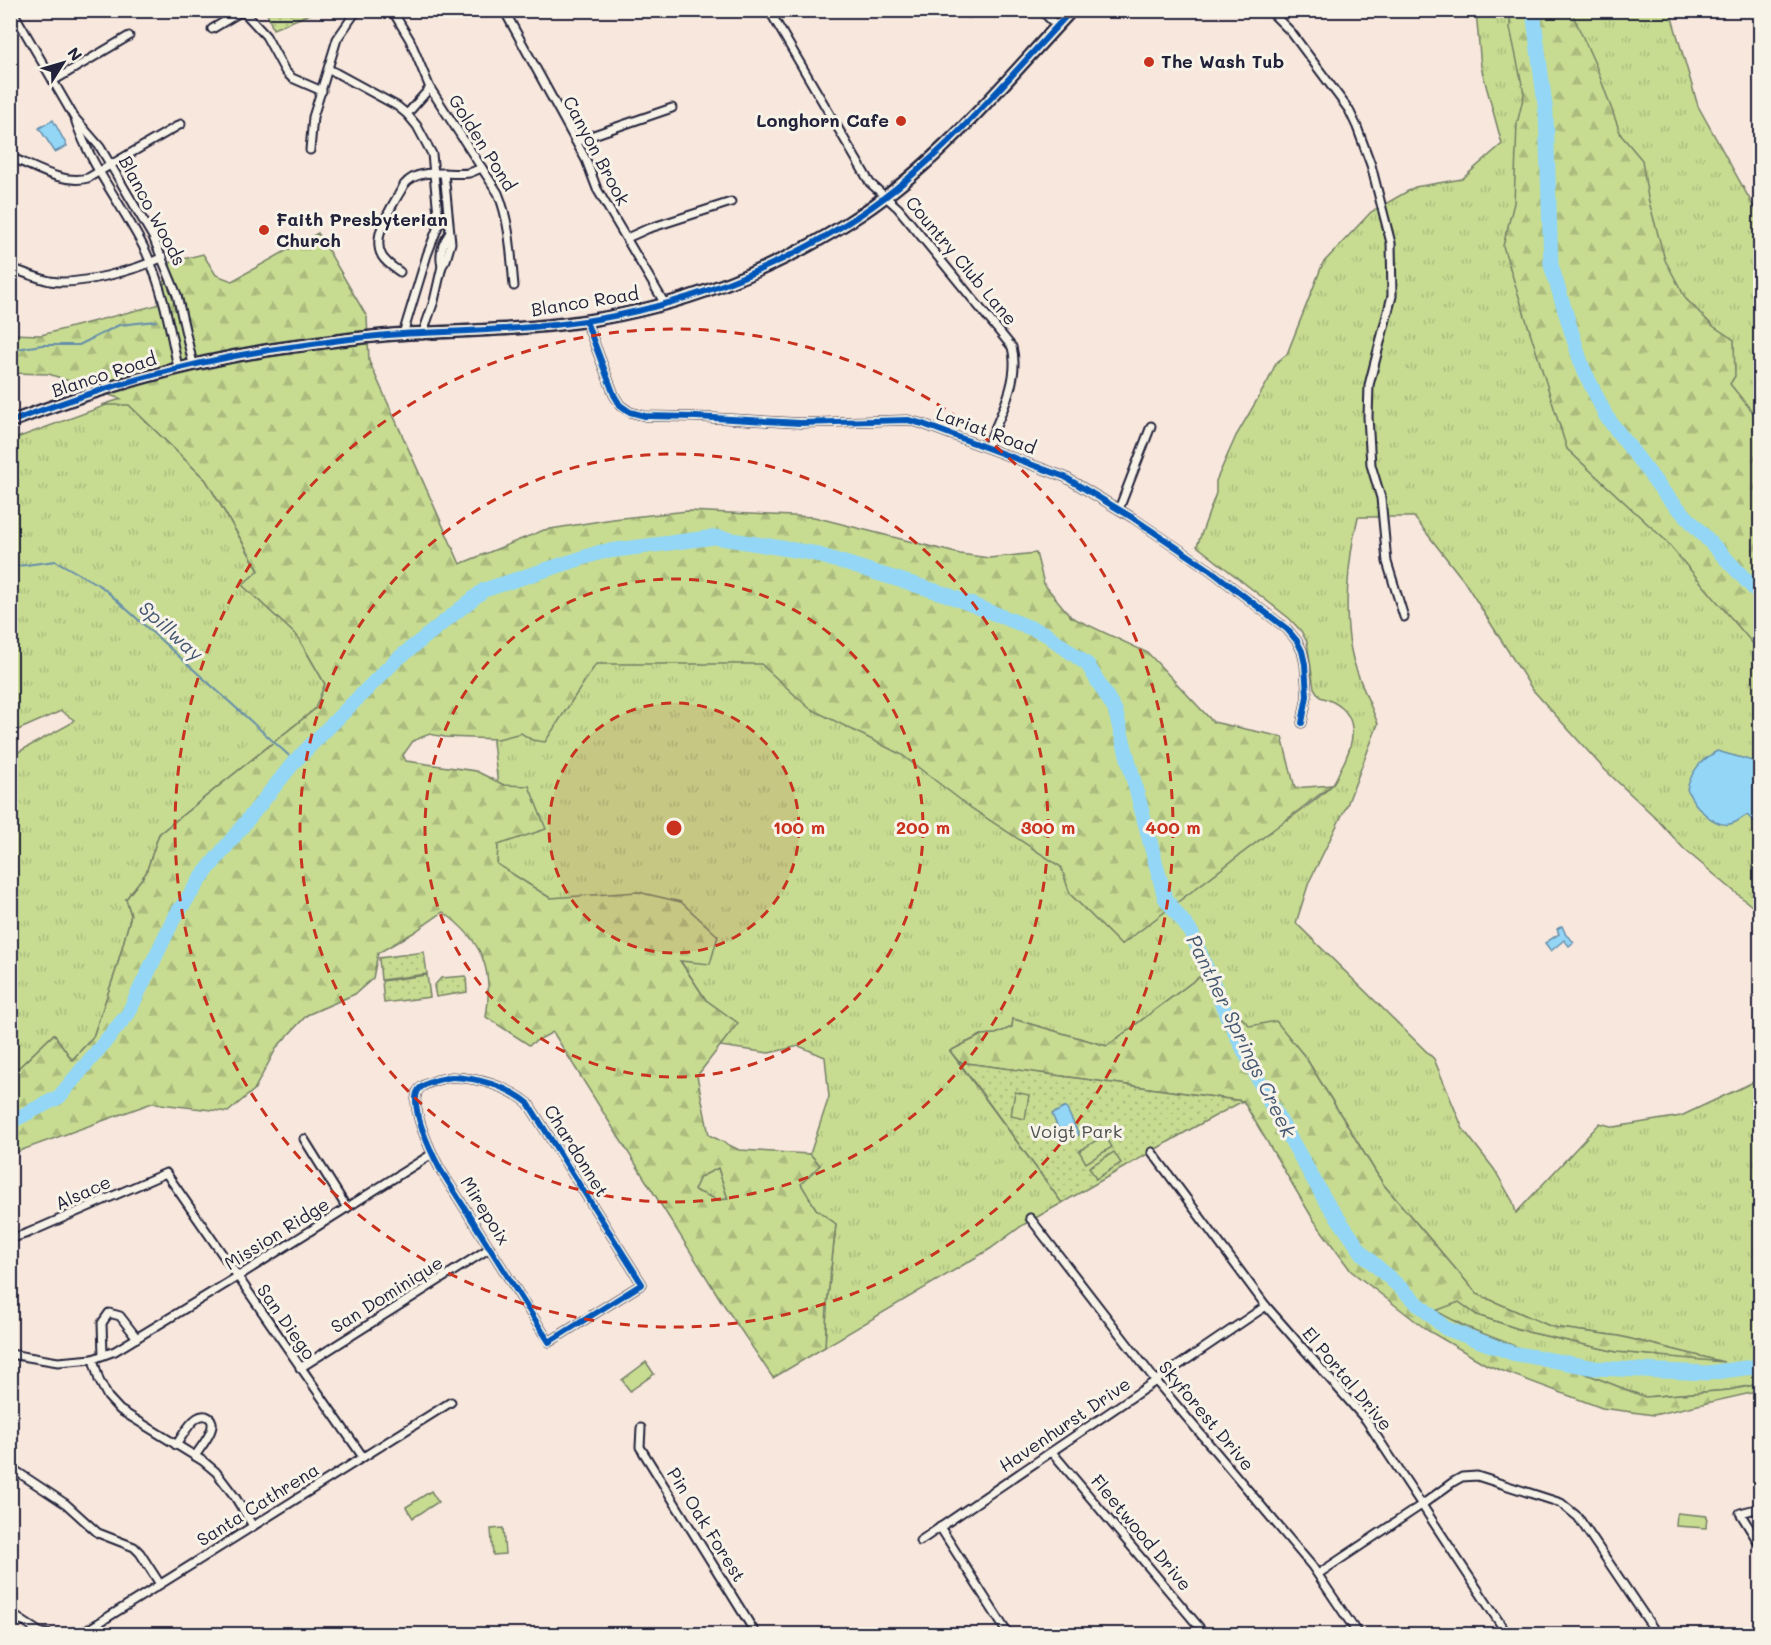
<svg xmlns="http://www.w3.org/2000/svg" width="1771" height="1645" font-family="Mali,sans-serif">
  <defs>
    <pattern id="grass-tufts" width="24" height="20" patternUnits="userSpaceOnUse" patternTransform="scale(1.5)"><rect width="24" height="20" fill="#c7dc91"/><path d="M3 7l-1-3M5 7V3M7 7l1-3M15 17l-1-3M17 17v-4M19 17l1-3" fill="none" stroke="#abbc7e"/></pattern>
    <pattern id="forest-firs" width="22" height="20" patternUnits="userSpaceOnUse" patternTransform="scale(1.5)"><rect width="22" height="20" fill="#c7dc91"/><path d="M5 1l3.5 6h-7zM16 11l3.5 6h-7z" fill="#abbc7e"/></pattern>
    <pattern id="park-dots" width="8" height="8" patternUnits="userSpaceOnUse" patternTransform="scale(1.5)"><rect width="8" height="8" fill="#c7dc91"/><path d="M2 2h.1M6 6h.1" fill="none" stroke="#abbc7e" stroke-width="1.8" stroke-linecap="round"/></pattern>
  </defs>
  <rect width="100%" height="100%" fill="#f8e7dc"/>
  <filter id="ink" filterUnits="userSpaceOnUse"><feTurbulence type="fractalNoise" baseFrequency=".0167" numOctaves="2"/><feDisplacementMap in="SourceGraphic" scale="12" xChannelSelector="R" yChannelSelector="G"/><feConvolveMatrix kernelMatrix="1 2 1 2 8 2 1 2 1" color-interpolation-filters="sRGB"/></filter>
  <g filter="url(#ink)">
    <!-- grass -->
    <g fill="url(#grass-tufts)" stroke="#747f66" stroke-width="1.5">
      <path d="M 1476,11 L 1670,11 L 1698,106 L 1760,218 L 1760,913 L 1684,849 L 1655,817 L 1604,769 L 1532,689 L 1464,581 L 1414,517 L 1358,517 C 1348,558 1342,618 1353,659 C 1359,681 1370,703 1378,724 L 1347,805 L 1309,882 L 1296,923 L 1434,1059 L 1463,1129 L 1494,1169 L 1513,1202 L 1516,1213 L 1600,1123 L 1614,1127 L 1681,1116 L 1760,1079 L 1760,1384 L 1729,1390 L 1645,1397 L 1466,1327 L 1434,1310 L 1459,1302 L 1477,1315 L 1528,1332 L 1617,1352 L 1719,1361 L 1619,1336 L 1552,1327 L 1477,1294 L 1383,1184 L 1306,1058 L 1276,1022 L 1250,1026 L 1199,977 L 1107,1046 L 1013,1019 L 1012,1027 L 996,1034 L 981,1035 L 950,1051 L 1062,1203 L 1023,1225 L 990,1249 L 825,1347 L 827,1305 L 836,1224 L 816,1209 L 800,1184 L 819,1165 L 810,1154 L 829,1097 L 825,1057 L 799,1046 L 769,1053 L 720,1046 L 737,1023 L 706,1000 L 680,960 L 550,898 L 497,864 L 499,794 L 493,742 L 497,664 L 679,623 L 1288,820 C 1302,809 1319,799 1331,786 C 1335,782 1338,775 1340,770 C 1358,738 1360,708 1320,697 L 1314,688 L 1307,642 L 1301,631 L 1290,619 L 1197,546 L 1216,493 L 1216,481 L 1236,436 L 1268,381 L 1276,363 L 1287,354 L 1323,263 L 1371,212 L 1415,187 L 1462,179 L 1502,144 L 1481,67 Z"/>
      <polygon points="123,399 206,480 325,684 315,709 159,834 146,873 126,899 131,915 116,970 93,1037 72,1060 54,1034 11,1075 11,756 70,724 74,720 61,711 11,733 11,440"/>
      <polygon points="718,1168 728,1199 718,1200 693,1190 700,1177"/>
    </g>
    <!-- forest -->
    <g fill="url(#forest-firs)" stroke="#747f66" stroke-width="1.5" fill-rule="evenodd">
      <polygon points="1510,11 1571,11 1596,66 1621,135 1642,160 1648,198 1665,260 1686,299 1713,326 1734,340 1735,376 1730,384 1760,421 1760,652 1664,539 1567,449 1503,246 1514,203 1517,124 1524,94 1510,28"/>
      <path d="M 318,233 L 367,317 L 369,361 L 460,564 L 544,530 L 613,519 L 688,511 L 814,517 L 960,554 L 989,558 L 1036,553 L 1044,584 L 1071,617 L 1148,653 L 1213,722 L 1282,737 L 1295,788 L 1332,785 L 1121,945 L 1070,894 L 1061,867 L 971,808 L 902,755 L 809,708 L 761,664 L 596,664 L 545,742 L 532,740 L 521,733 L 498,739 L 445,737 L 429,734 L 413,741 L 403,755 L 406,761 L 476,771 L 504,785 L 529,786 L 546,829 L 498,845 L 497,864 L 550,898 L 638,892 L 681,902 L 718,936 L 710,964 L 680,961 L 706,1000 L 738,1023 L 697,1076 L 709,1135 L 739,1150 L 810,1154 L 820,1165 L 801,1184 L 816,1209 L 836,1224 L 827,1305 L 825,1347 L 773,1378 L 720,1299 L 553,1032 L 529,1045 L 486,1017 C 494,969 482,940 443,912 L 413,933 L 378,953 L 373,978 L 355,994 L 307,1015 L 277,1047 L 254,1090 L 228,1112 L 152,1103 L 11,1154 L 11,1075 L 54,1034 L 72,1060 L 93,1037 L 116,970 L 131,915 L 126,899 L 146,873 L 159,834 L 315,709 L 325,684 L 298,637 L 242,585 L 259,570 L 206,480 L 129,405 L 102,405 L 121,399 L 49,374 L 11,373 L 11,334 L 41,335 L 157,305 L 171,262 L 203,254 L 216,275 L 232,281 ZM 718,1168 L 728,1199 L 718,1200 L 694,1190 L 700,1177 Z"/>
      <polygon points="1199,977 1250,1026 1276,1021 1306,1058 1383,1184 1477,1294 1552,1327 1619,1336 1724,1362 1617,1352 1528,1332 1477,1315 1459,1302 1435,1311 1466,1327 1645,1397 1729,1390 1760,1384 1760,1391 1654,1415 1602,1408 1487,1365 1427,1330 1351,1271 1313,1219 1243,1101 959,1062 950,1051 982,1035 996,1034 1012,1027 1013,1019 1107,1046"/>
    </g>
    <!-- park -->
    <g fill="url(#park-dots)" stroke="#747f66" stroke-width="1.5">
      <polygon points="314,10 315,12 273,29 266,11"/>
      <polygon points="424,952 427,974 381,980 379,958"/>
      <polygon points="427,975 430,997 384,1003 382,981"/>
      <polygon points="466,976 467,992 436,997 434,986 441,978"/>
      <polygon points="959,1062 1243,1101 1191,1129 1062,1203"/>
    </g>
    <!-- pitch -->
    <g fill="#c7dc91" stroke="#747f66" stroke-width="1.5">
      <polygon points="1015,1092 1029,1095 1025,1119 1011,1116"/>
      <polygon points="1105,1135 1112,1147 1086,1163 1079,1151"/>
      <polygon points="1114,1152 1121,1163 1096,1179 1089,1167"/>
      <polygon points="646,1362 654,1374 630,1391 622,1380"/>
      <polygon points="431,1491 438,1502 413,1518 406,1507"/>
      <polygon points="1677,1513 1707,1516 1706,1528 1676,1526"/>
      <polygon points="503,1528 505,1554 493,1555 491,1529"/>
    </g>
    <!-- water -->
    <g fill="#94d6f6" stroke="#668eab" stroke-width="1.5">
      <polygon points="53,120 67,146 55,152 39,128"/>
      <path d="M 1717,751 L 1760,763 L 1760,827 L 1747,815 C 1741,818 1736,823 1730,824 C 1713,828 1692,803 1687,789 C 1692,770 1700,761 1717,751 Z"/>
      <polygon points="1562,926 1566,935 1574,942 1569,946 1564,940 1551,951 1545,943 1559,934 1557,929"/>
      <polygon points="1066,1107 1079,1135 1064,1142 1052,1114"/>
    </g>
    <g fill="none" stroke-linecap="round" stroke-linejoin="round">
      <!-- stream -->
      <g stroke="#668eab" stroke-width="2">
        <polyline points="10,350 42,345 79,345 119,325 156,321"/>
        <polyline points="10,567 56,561 102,587 295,761"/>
      </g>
      <!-- river -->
      <g stroke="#94d6f6" stroke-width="15">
        <polyline points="1538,10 1534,19 1546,113 1551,265 1582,366 1606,416 1665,494 1760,595"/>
        <polyline points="10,1122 59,1097 128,1014 174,918 204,874 295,761 395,661 484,590 601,552 715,537 812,553 945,594 1046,634 1088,665 1115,710 1165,898 1191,932 1227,1016 1269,1101 1324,1198 1363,1254 1445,1328 1512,1353 1595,1368 1708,1373 1760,1366"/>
      </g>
      <!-- minor casing -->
      <g stroke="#22223b" stroke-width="11">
        <g id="minor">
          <polyline points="12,10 74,117 100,147 153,237 177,295 193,364"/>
          <polyline points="242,10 266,36 285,71 292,78 322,91"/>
          <path d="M 392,10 L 410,40 L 430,88 L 498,193 C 510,222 511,255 514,286"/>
          <polyline points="504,10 586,160 597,189 665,304"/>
          <path d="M 769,10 L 870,183 L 898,208 L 1012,347 C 1021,380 999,417 987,447"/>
          <polyline points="966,10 969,13 972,10"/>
          <polyline points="1041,10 1058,27"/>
          <polyline points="1269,10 1291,32 1349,110 1357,127 1371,165 1391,243 1392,296 1369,385 1368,417 1371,465 1381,498 1387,562 1404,617"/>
          <polyline points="212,29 242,11"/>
          <polyline points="329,69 397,106 407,114 417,126 432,154 439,224 427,255 403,334"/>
          <polyline points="53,81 129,36"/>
          <polyline points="407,114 430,88"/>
          <path d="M 76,122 C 92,169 125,208 146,252 C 163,289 170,328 178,368"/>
          <polyline points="576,141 672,108"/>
          <polyline points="310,150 313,117 334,49 337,39 357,10"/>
          <path d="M 10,157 C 34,166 62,185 88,178 L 181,124"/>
          <polyline points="627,238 647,229 731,202"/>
          <path d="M 442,266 C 439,255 442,244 449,234"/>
          <path d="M 10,268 C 23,272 37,278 50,281 C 78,286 137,270 163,257"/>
          <path d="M 400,272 C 394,268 386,263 382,256 C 370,235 394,204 404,185 C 419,166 448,176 469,173 C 473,172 478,169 482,168"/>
          <polyline points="586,321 614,395 620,405 630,412 645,416 696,417 800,423 908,420 923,424 1065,477 1133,518 1210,570 1287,629 1297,641 1302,651 1305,664 1307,696 1302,723"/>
          <polyline points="422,335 434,301 442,266 446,260 451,243 444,173"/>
          <polyline points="1119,509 1151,426"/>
          <path d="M 452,1077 C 478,1078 507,1086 528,1103 L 642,1284 L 549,1342 L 440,1169 C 432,1154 406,1101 420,1088 C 429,1081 441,1079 452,1077 Z"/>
          <polyline points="304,1139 347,1208"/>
          <polyline points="1152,1152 1266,1306 1366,1420 1507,1634"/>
          <polyline points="1030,1218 1156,1381 1312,1566 1358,1634"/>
          <polyline points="10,1239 28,1233 166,1173 363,1457"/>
          <polyline points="10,1354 58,1362 93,1359 115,1351 237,1277 432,1154"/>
          <polyline points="103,1355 102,1323 109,1313 120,1316 137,1338"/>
          <polyline points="93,1359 99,1380 108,1397 120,1410 203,1461 216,1472 235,1497 253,1526"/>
          <polyline points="300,1368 490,1248"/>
          <polyline points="641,1428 640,1447 756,1634"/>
          <path d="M 176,1445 C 182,1437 188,1424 197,1418 C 200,1416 202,1415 206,1416 C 223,1422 200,1448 195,1456"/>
          <polyline points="1052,1452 1205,1634"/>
          <polyline points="10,1467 66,1504 98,1533 134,1547 140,1553 160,1584"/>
          <polyline points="1760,1508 1740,1513 1760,1545"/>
          <polyline points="940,1527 1008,1634"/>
          <polyline points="920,1541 1266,1306"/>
          <polyline points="1318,1574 1423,1504 1453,1482 1462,1477 1477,1476 1561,1503 1578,1517 1657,1634"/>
          <polyline points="10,1613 41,1633 48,1634"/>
          <polyline points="81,1634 451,1402"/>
        </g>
      </g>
      <!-- primary casing -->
      <g stroke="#22223b" stroke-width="15">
        <path id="primary" d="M 10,422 C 101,387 193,360 290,347 C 327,342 365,336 402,334 C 463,331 525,330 585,321 C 679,307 770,272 849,222 C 938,166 1001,85 1072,10"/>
      </g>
      <!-- minor -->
      <use href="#minor" stroke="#f7f3e8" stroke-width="7"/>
      <!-- primary -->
      <use href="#primary" stroke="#f7f3e8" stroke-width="10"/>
      <!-- cycleway casing -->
      <g stroke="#f7f3e8" stroke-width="10">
        <g id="cycleway">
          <polyline points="586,321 614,395 620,405 630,412 645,416 696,417 800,423 908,420 923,424 1065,477 1133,518 1210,570 1287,629 1297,641 1302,651 1305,664 1307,696 1302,723"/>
          <path d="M 10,422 C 101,387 193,360 290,347 C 327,342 365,336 402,334 C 463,331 525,330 585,321 C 679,307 770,272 849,222 C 938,166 1001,85 1072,10"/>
          <path d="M 452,1077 C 478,1078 507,1086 528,1103 L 642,1284 L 549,1342 L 440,1169 C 432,1154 406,1101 420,1088 C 429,1081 441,1079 452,1077 Z"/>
        </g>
      </g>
      <!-- cycleway -->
      <use href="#cycleway" stroke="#0057b8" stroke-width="6"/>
    </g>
  </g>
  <!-- distance rings -->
  <circle cx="674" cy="828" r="125" fill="#c8321e" fill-opacity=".12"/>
  <g fill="none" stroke="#c8321e" stroke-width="3" stroke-dasharray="10 8">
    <circle cx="674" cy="828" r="125"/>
    <circle cx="674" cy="828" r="249"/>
    <circle cx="674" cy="828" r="374"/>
    <circle cx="674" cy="828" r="499"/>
  </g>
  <!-- markers -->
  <g fill="#c8321e" stroke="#f7f3e8" stroke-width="2">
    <circle cx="1149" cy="62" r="6"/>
    <circle cx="901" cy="121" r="6"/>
    <circle cx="264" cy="230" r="6"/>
  </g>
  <g text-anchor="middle" stroke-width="6" stroke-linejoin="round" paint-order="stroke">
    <!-- poi labels -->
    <g font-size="18" font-weight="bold" fill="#22223b" stroke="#f7f3e8" text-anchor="start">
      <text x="1161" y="68">The Wash Tub</text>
      <text x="889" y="127" text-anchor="end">Longhorn Cafe</text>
      <text x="276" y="226">Faith Presbyterian<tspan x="276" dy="21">Church</tspan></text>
    </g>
    <!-- street labels -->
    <g font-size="18" fill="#22223b" stroke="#f7f3e8">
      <text transform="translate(482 143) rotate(58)" y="6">Golden Pond</text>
      <text transform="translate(596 151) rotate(62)" y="6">Canyon Brook</text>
      <text transform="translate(152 211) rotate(62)" y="6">Blanco Woods</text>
      <text transform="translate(961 261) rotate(50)" y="6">Country Club Lane</text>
      <text transform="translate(585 302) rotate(-9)" y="6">Blanco Road</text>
      <text transform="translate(104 375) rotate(-18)" y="6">Blanco Road</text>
      <text transform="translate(986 431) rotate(20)" y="6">Lariat Road</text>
      <text transform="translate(576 1151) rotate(58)" y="6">Chardonnet</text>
      <text transform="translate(83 1193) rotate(-24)" y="6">Alsace</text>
      <text transform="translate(485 1211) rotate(58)" y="6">Mirepoix</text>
      <text transform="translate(277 1234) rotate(-32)" y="6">Mission Ridge</text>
      <text transform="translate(387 1295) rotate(-32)" y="6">San Dominique</text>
      <text transform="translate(286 1322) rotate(55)" y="6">San Diego</text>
      <text transform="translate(1347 1379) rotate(50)" y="6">El Portal Drive</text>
      <text transform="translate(1206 1416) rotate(50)" y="6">Skyforest Drive</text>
      <text transform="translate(1065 1425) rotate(-34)" y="6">Havenhurst Drive</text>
      <text transform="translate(258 1505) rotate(-32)" y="6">Santa Cathrena</text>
      <text transform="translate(706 1525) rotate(58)" y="6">Pin Oak Forest</text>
      <text transform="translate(1141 1533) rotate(50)" y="6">Fleetwood Drive</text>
    </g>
    <!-- park labels -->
    <g font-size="18" fill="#4b5050" stroke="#f7f3e8">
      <text x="1076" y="1138">Voigt Park</text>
    </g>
    <!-- water labels -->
    <g font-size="20" font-style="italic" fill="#445873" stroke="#f7f3e8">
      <text transform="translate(171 631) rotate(42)" y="7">Spillway</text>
      <text transform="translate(1241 1036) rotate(64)" y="7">Panther Springs Creek</text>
    </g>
  </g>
  <circle cx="674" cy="828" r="9" fill="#c8321e" stroke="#f7f3e8" stroke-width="3"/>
  <g font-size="18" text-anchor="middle" font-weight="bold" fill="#c8321e" stroke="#f7f3e8" stroke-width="6" stroke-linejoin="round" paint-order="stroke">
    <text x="799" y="834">100 m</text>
    <text x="923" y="834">200 m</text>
    <text x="1048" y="834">300 m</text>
    <text x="1173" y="834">400 m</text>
  </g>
  <!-- margin -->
  <rect width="1771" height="1645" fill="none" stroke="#f7f3e8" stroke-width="36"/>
  <rect x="18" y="18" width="1735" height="1609" fill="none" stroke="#22223b" stroke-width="2" filter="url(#ink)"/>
  <!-- north arrow -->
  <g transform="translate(63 63) rotate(53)" stroke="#f7f3e8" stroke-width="4.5" paint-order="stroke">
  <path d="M0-4.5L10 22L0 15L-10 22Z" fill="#22223b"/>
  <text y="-9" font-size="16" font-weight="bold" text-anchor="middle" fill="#22223b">N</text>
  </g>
</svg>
